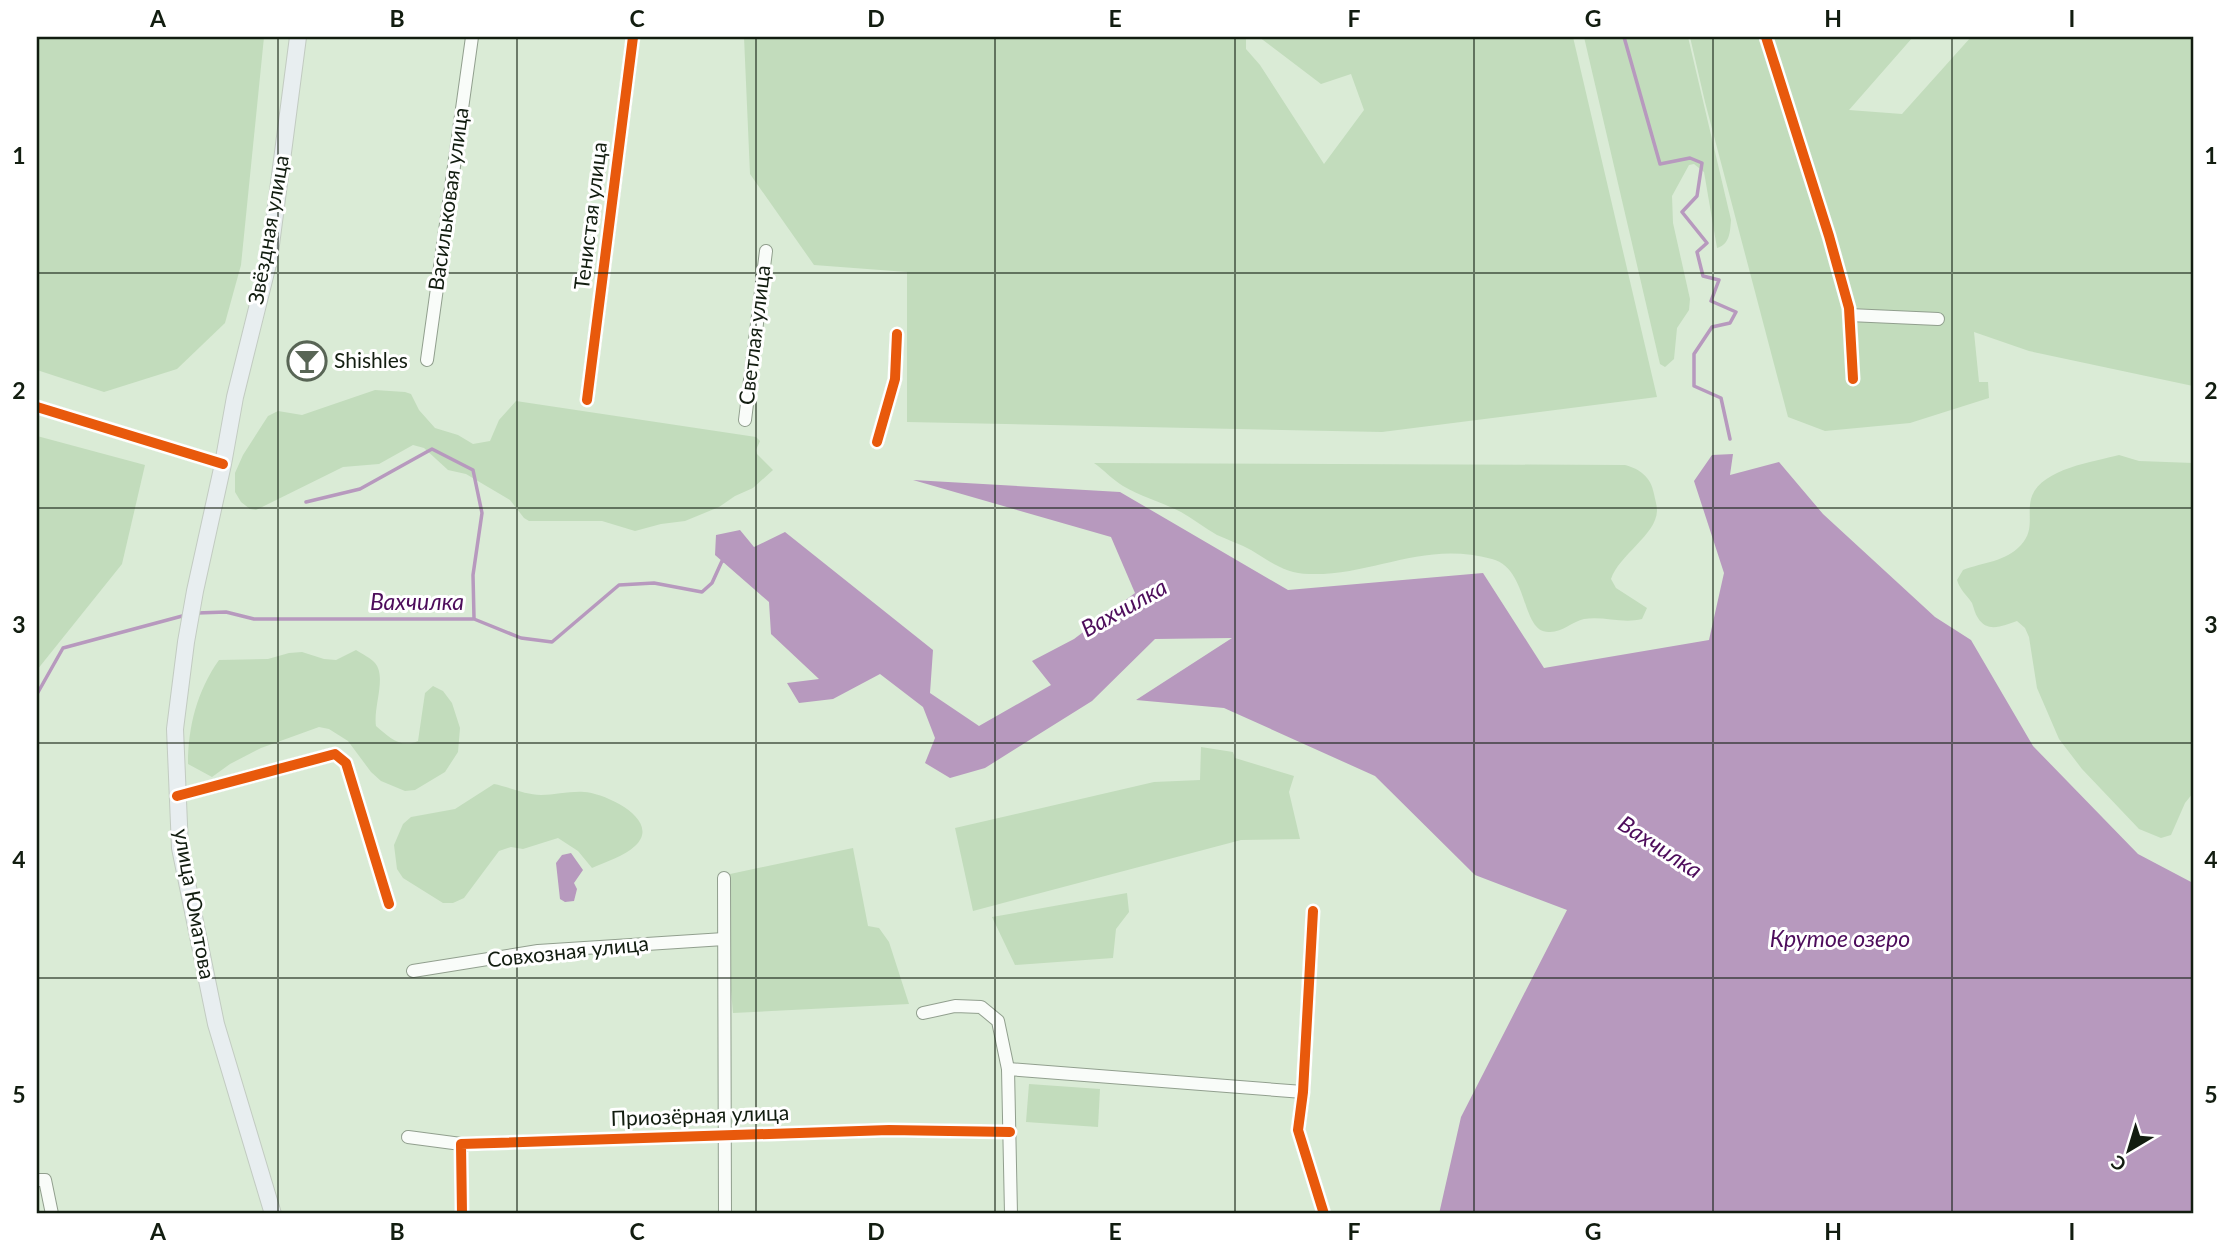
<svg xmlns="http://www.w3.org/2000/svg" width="2230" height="1251" font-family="Lato,sans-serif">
  <rect width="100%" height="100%" fill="#daebd6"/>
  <!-- green -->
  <g fill="#c2dcbc">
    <polygon points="37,37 264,37 241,265 225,323 177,369 104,392 37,370"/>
    <polygon points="744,37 1246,37 1246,49 1260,65 1324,164 1364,110 1351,74 1321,84 1259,37 1573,37 1657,397 1382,432 907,422 907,272 814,265 750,174"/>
    <path d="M 1584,37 L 1688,37 L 1731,220 C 1730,232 1730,244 1717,248 L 1704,172 L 1694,164 L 1689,165 L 1672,196 L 1673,223 L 1690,299 L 1689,310 L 1677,328 L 1674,359 L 1665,367 L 1660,364 Z"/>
    <polygon points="1690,37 1913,37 1849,110 1902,114 1971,37 2193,37 2193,386 2029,351 1974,332 1979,382 1988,382 1989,398 1910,423 1825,431 1788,417 1705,102"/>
    <polygon points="375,390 405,392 411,394 419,410 435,428 458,435 473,444 490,441 499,420 516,401 756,437 760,441 756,450 757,454 773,470 753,488 735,496 719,507 685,521 661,524 635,531 602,521 529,521 524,518 510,500 466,474 448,470 424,448 413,445 379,464 343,467 256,510 250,509 241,502 235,492 235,473 243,455 268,416 278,411 302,415"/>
    <polygon points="37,436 145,465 122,564 37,670"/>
    <path d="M 2119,455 L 2139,461 L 2193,463 L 2193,793 L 2185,803 L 2171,835 L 2161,838 L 2139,829 L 2082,769 L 2059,739 L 2037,688 L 2029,637 L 2025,628 L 2017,621 C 2004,625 1988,634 1978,618 C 1975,614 1974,608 1972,603 C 1966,594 1960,590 1957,580 L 1963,570 C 1984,562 2005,562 2021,545 C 2035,530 2027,516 2031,499 C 2039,469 2093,462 2119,455 Z"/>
    <path d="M 1094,463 L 1625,465 C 1640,469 1651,477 1654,494 C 1655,499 1657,505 1657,511 C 1656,535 1619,555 1611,579 L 1616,588 L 1647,608 L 1642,619 C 1623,624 1604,616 1584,619 C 1573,621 1563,632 1550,632 C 1520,634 1530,569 1492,559 C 1423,540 1374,576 1309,574 C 1286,574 1269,561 1251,550 C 1240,544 1228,540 1217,535 C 1205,528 1193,519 1181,512 C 1162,502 1141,497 1123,486 C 1113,480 1104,470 1094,463 Z"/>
    <path d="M 356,650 C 362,654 371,658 375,663 C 387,677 373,707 376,726 C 389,737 400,749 418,741 L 425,693 L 433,686 L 443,691 L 452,703 L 460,728 L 458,752 L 445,772 L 415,790 L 405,791 L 381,781 L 371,772 L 348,741 L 329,729 L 319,727 L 261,748 L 230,764 L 212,777 L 188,764 C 188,727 197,691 219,660 L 268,659 L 289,653 L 302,652 L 324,659 L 336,660 Z"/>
    <polygon points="1201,747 1233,752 1235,758 1294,776 1289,792 1300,839 1241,840 973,911 955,828 1154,782 1200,780"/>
    <path d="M 494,784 C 509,787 526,795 541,795 C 555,795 570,791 584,792 C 605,793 663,820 635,846 C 625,856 605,862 592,868 L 578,851 L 558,838 L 523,849 L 511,847 L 499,851 L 464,898 L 453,903 L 443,903 L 403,878 L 397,869 L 394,845 L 403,824 L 411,817 L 455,809 Z"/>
    <polygon points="853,848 868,926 879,928 889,942 909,1004 733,1013 727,945 730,874"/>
    <polygon points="1127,893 1129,912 1116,929 1113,958 1015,965 992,917"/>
    <polygon points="1029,1084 1100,1089 1098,1127 1026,1122"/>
  </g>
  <!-- water -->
  <g fill="#b799be">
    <polygon points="1733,454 1730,475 1779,462 1823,514 1935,617 1971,640 2033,746 2138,854 2193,883 2193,1214 1439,1214 1461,1117 1567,910 1475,875 1375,776 1224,708 1136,700 1232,638 1155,639 1092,701 985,768 950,778 925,763 935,738 923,707 880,674 833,699 799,703 787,683 819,679 771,634 769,602 715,555 716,535 740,530 754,547 785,532 933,650 930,693 979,726 1051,685 1032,661 1074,639 1135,593 1111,537 913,480 1120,492 1288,590 1483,573 1544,668 1709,640 1724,573 1694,481 1712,455"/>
    <polygon points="571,853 583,870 574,883 577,889 574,901 565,902 560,899 556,863 562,855"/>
  </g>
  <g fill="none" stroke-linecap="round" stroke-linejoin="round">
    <!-- stream -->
    <g stroke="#b799be" stroke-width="3.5">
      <polyline points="1624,37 1660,164 1690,158 1702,163 1697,196 1682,212 1707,243 1697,252 1703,276 1719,280 1711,301 1736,312 1730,323 1712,327 1694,354 1694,386 1721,398 1730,439"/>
      <polyline points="306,502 360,489 432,449 473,470 482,513 473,575 474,618"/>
      <polyline points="197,613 226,612 254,619 474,619 521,638 552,642 619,585 654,583 702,592 712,583 722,561 726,561"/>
      <polyline points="37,694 63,648 186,615"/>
    </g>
    <!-- minor casing -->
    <g stroke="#919f8e" stroke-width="14">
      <g id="minor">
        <polyline points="1766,37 1829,236 1849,308 1853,379"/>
        <polyline points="1849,315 1938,319"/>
        <polyline points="427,360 472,37"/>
        <polyline points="587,400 633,37"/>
        <polyline points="37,407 223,464"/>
        <polyline points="745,420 766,251"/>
        <polyline points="877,442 895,379 897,334"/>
        <polyline points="177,796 335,754 346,763 389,904"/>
        <polyline points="724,878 725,1214"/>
        <polyline points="1313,911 1303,1092 1298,1130 1324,1214"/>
        <polyline points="413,971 538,951 724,939"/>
        <polyline points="923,1013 955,1006 981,1007 998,1021 1008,1069 1011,1214"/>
        <polyline points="1008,1069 1303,1092"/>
        <polyline points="408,1137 461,1144"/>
        <polyline points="37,1180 45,1180 52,1214"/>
        <polyline points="462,1214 461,1144 889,1130 1010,1132"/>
      </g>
    </g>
    <!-- major casing -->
    <g stroke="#c2cbc1" stroke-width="18">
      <polyline id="major" points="273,1214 216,1024 180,848 175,729 186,642 195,591 223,464 235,397 269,260 298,37"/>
    </g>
    <!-- minor -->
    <use href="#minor" stroke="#f9fcf9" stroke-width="12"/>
    <!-- major -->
    <use href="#major" stroke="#e8eef0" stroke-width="16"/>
    <!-- cycleway casing -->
    <g stroke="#fff" stroke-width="15">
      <g id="cycleway">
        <polyline points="1766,37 1829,236 1849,308 1853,379"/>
        <polyline points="587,400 633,37"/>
        <polyline points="37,407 223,464"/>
        <polyline points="877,442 895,379 897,334"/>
        <polyline points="177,796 335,754 346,763 389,904"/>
        <polyline points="1313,911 1303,1092 1298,1130 1324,1214"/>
        <polyline points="462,1214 461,1144 889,1130 1010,1132"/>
      </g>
    </g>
    <!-- cycleway -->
    <use href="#cycleway" stroke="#e8590c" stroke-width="10"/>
  </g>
  <!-- grid -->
  <path fill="none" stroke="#121d10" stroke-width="2" stroke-opacity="0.55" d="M 278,37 L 278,1214M 517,37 L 517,1214M 756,37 L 756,1214M 995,37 L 995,1214M 1235,37 L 1235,1214M 1474,37 L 1474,1214M 1713,37 L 1713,1214M 1952,37 L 1952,1214M 37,273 L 2193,273M 37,508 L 2193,508M 37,743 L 2193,743M 37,978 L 2193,978"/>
  <!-- icons -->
  <defs>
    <g id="bar-ring" transform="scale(2.0125)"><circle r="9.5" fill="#fff" stroke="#586555" stroke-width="1.5"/><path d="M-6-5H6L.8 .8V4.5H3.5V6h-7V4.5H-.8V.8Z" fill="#586555"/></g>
  </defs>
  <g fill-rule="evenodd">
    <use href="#bar-ring" x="307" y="361"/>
  </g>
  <g text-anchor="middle" stroke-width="6" stroke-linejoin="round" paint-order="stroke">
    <!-- street labels -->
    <g font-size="21" fill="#121d10" stroke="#fff">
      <text transform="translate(449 199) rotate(-82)" y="7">Васильковая улица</text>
      <text transform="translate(591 216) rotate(-83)" y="7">Тенистая улица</text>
      <text transform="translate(269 230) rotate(-80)" y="7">Звёздная улица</text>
      <text transform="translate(755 335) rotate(-83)" y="7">Светлая улица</text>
      <text transform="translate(194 904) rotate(80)" y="7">улица Юматова</text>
      <text transform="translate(568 952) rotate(-6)" y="7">Совхозная улица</text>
      <text transform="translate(700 1116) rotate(-2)" y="7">Приозёрная улица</text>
    </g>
    <!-- poi labels -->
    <g font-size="21" fill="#121d10" stroke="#fff" text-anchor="start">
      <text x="334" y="368">Shishles</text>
    </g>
    <!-- water labels -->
    <g font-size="23" font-style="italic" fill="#4d0c5b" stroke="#fff">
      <text x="417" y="610">Вахчилка</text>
      <text transform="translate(1124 608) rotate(-29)" y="8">Вахчилка</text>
      <text transform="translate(1660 847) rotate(33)" y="8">Вахчилка</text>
      <text x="1840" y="947">Крутое озеро</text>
    </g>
  </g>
  <!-- border -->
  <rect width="2230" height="1251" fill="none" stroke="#ffffff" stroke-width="77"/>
  <!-- north arrow -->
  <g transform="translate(2129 1150) rotate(218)" stroke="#ffffff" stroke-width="5" paint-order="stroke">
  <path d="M0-5L12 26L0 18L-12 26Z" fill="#121d10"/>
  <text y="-10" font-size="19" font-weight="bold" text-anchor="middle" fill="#121d10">С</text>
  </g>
  <rect x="38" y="38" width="2154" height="1174" fill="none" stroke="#121d10" stroke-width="2.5"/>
  <g font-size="23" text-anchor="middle" font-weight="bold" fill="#121d10">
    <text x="158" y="27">A</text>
    <text x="397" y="27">B</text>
    <text x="637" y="27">C</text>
    <text x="876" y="27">D</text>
    <text x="1115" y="27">E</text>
    <text x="1354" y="27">F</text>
    <text x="1593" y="27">G</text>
    <text x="1833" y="27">H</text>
    <text x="2072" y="27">I</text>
    <text x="19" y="164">1</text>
    <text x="2211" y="164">1</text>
    <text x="19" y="399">2</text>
    <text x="2211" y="399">2</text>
    <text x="19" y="633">3</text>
    <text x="2211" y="633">3</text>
    <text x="19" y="868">4</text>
    <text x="2211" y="868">4</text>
    <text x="19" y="1103">5</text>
    <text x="2211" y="1103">5</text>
    <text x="158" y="1240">A</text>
    <text x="397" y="1240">B</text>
    <text x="637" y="1240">C</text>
    <text x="876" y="1240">D</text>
    <text x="1115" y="1240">E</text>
    <text x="1354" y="1240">F</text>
    <text x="1593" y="1240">G</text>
    <text x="1833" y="1240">H</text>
    <text x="2072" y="1240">I</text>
  </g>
</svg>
